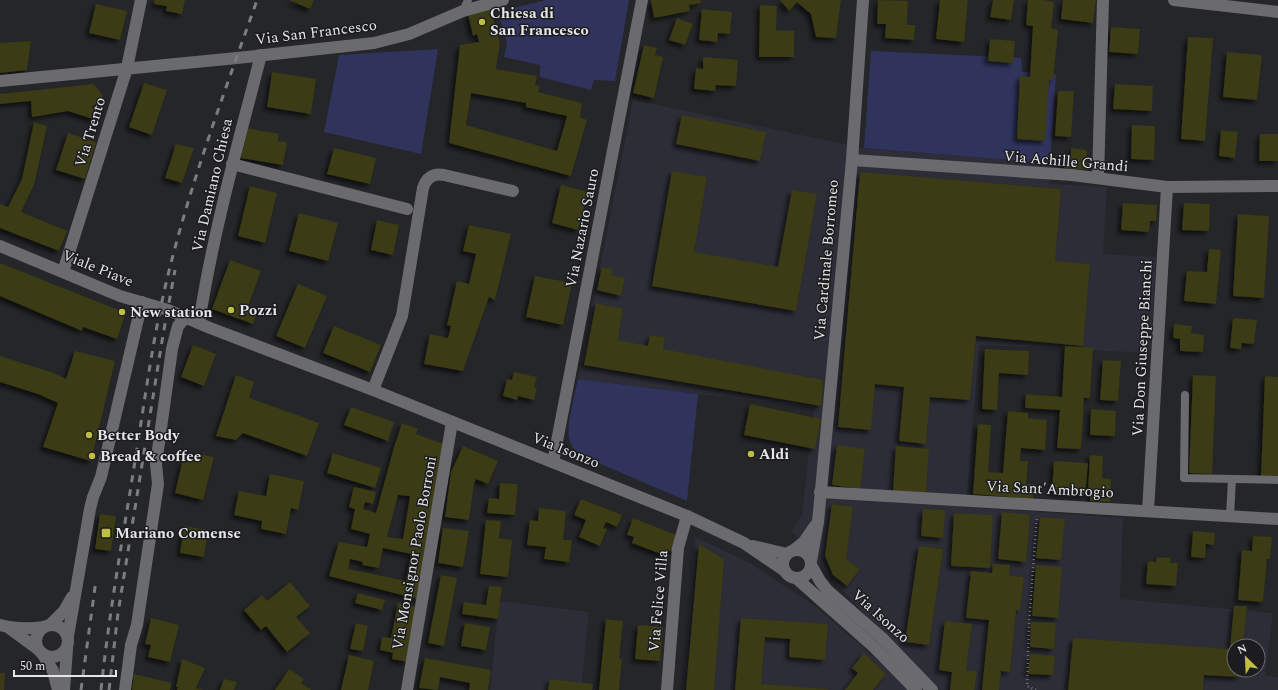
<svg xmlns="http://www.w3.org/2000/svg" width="1278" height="690" font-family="Spectral,serif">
  <defs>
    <filter id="shadow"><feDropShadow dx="-3.5" dy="3.5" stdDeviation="2" flood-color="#0009"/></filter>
  </defs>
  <rect width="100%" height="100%" fill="#252629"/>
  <!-- built -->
  <g fill="#2c2d36" fill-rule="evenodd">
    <path d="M 633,100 L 864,148 L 1050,163 L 1049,184 L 1107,187 L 1103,254 L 1156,257 L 1150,353 L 979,345 L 966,507 L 1123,518 L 1120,599 L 1273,613 L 1265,676 L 1278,677 L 1278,690 L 938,690 L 835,583 L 792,531 L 802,515 L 814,408 L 578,379 ZM 1234,646 L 1258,646 L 1258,670 L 1234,670 Z"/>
    <polygon points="695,537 750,563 815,606 888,669 908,690 683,690"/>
    <polygon points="499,601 589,612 581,690 490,690"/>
  </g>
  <!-- green -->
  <g fill="#30335c">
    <polygon points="546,0 629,0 615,81 594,80 591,90 540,77 540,65 504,57 507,43 498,12"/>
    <polygon points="438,49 421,154 324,132 339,55"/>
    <polygon points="871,51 1021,58 1022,72 1056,74 1050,163 864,148"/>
    <path d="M 578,379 L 698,394 L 687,501 L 582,456 C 576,451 572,448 570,441 C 565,428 575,394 578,379 Z"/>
  </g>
  <!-- building -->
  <g fill="#3a3a12" fill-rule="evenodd" filter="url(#shadow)">
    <polygon points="155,0 185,0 182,14 166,11 167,6 154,4"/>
    <polygon points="289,0 314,0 310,9"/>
    <polygon points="651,0 700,0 701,3 689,5 690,11 654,18"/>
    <polygon points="780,0 841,0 836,38 816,37 811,14 797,2 789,11"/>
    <polygon points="878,0 908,1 907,25 915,25 914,40 885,38 886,24 877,24"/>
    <polygon points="940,0 968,0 964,42 936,39"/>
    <polygon points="993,0 1014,0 1011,20 990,17"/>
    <polygon points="1028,0 1044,0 1054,2 1051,28 1058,30 1053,80 1049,80 1045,141 1017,139 1020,76 1030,77 1033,26 1026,25"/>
    <polygon points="1063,0 1096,0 1093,23 1061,19"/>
    <polygon points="96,4 127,11 120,40 89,33"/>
    <polygon points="760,5 777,6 776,30 794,31 794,57 759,57"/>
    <path d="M 490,8 L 500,43 L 496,69 L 537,76 L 535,85 L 540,86 L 538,92 L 582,103 L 580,117 L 587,120 L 571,176 L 449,143 L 460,45 L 479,42 L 477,34 L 473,36 L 468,14 ZM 471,93 L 526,103 L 526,107 L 567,116 L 557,151 L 466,125 Z"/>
    <polygon points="702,9 732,12 730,34 718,33 717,42 699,40"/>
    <polygon points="677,18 693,24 685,45 669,40"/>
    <polygon points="1111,27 1140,29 1138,54 1109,52"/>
    <polygon points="1188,37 1213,38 1205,141 1181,139"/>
    <polygon points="990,39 1015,41 1013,63 988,61"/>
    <polygon points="31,41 27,70 0,73 0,43"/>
    <polygon points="644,45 657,48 655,55 663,57 654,98 633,93"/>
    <polygon points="1227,52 1262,55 1257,100 1223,97"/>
    <polygon points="703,57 738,60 736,86 716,85 715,91 694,89 696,68 703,69"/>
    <polygon points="272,72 316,79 311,114 267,107"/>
    <polygon points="144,83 167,90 152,135 129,127"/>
    <polygon points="94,84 103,96 96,120 68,111 32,117 31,101 0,104 0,94"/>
    <polygon points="1115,84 1153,86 1152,111 1113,109"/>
    <polygon points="1058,91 1074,91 1071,137 1055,136"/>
    <polygon points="682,115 766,132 760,161 676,144"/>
    <polygon points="34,122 47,126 34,185 21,212 67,231 59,251 0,228 0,204 8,207 22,179"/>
    <polygon points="1132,125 1155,126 1154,160 1131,159"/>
    <polygon points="246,128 279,134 278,141 287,142 283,165 241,158"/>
    <polygon points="1221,130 1238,132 1235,158 1219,156"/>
    <polygon points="68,133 96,142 85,179 56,170"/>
    <polygon points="1260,134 1278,134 1278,161 1259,161"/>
    <polygon points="176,144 194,148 182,183 165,178"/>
    <polygon points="334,148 376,158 370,184 327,174"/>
    <polygon points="1071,148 1087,150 1086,162 1090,162 1089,170 1064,168 1066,154 1071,154"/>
    <polygon points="672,171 707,177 694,252 778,267 792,190 817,194 796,311 652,286"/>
    <polygon points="860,172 1061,189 1055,261 1090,264 1083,346 976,336 970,400 930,397 926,444 899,441 904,387 875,384 871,430 838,427"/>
    <polygon points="561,185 588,192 578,230 552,223"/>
    <polygon points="250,186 277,193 265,243 238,236"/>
    <polygon points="1123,203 1157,205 1156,221 1150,221 1149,232 1121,230"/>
    <polygon points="1184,203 1210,204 1209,231 1182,230"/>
    <polygon points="299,213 338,223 328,261 289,251"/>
    <polygon points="1238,214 1269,216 1264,298 1233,296"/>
    <polygon points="377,220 399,225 393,255 371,250"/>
    <polygon points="469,225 511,234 495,300 489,297 463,371 424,364 430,334 448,338 451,326 447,325 457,281 469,284 476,254 463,251"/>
    <polygon points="1209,249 1221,250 1216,304 1184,301 1187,271 1207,272"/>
    <polygon points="230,260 261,271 247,309 257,312 253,324 212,309"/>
    <polygon points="0,263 126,313 117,339 83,327 82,331 0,296"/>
    <polygon points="602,267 612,269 611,275 625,278 621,296 597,290"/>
    <polygon points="535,276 572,283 563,325 526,317"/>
    <polygon points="298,284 327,296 305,348 276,336"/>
    <polygon points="596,303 623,309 618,340 648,346 650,335 665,337 663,349 823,380 821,406 584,365"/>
    <polygon points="1233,318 1257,320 1254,344 1242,343 1241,349 1230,348"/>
    <polygon points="1174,324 1192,326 1191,333 1204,335 1203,352 1180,351 1180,339 1173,338"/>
    <polygon points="334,326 381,345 370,372 323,353"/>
    <polygon points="193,345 216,354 204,386 181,377"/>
    <polygon points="1065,346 1093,348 1090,398 1084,398 1081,449 1057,448 1060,410 1025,408 1026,394 1062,397"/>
    <polygon points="985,349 1029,351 1028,375 999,373 997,410 982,409"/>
    <polygon points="75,351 115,361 91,461 43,447 58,403 38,394 0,382 0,356 51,372 66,379"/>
    <polygon points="1103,360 1121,361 1118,401 1100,400"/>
    <polygon points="514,372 537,377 534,387 537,388 534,400 518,396 517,400 503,396 507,379 512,380"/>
    <polygon points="236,375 254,382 249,398 319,423 307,456 243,433 236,440 216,436"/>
    <polygon points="1193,375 1216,376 1212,474 1189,473"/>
    <polygon points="1265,376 1278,377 1278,477 1261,476"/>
    <polygon points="750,404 821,419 815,449 744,435"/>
    <polygon points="351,407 394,422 388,441 344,425"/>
    <polygon points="1091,409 1116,411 1115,436 1090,435"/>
    <polygon points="1008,411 1028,413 1028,418 1047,420 1045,450 1021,448 1020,461 1028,461 1026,484 1034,484 1033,499 973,494 978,424 991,425 988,472 1003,473"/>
    <path d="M 402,423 L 418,429 L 416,434 L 443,444 L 417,599 L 329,576 L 339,542 L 367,547 L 370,534 L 351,529 L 355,509 L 349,507 L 354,487 L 376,492 L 373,504 L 365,502 L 363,509 L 376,513 L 394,447 ZM 398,495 L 410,496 L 403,539 L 387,537 ZM 383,548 L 411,554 L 406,581 L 348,569 L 350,559 L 363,562 L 362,565 L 379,568 Z"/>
    <polygon points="837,445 865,449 860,489 832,485"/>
    <polygon points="463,446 498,461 488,484 476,479 474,484 469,520 445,517 451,472"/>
    <polygon points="896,446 929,449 926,493 893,491"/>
    <polygon points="333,453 381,468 375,488 327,473"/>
    <polygon points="199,454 214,457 203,500 175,493 182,463"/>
    <polygon points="1090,455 1103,456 1102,478 1111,479 1110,502 1090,501 1090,491 1088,491"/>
    <polygon points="1054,461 1088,463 1085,495 1052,492"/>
    <polygon points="270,474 304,481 298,510 291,508 286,534 261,529 262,521 234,515 239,491 266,496"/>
    <polygon points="500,483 518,484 515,515 487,513 489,498 499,499"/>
    <polygon points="581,499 622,515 617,527 606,522 603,528 607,529 600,546 579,537 586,520 574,515"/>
    <polygon points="832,504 853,507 846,559 860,569 847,586 833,575 825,556"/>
    <polygon points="539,508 566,511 563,540 572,540 569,562 544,559 546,547 527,545 530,520 538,521"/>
    <polygon points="923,509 945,510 943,538 921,536"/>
    <polygon points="1002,512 1030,515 1026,562 998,559"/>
    <polygon points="954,513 993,515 990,568 951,566"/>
    <polygon points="100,514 116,516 111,551 95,549"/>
    <polygon points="1040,517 1065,519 1061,560 1036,558"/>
    <polygon points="633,518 679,536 673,552 667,550 664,555 632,543 634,537 627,535"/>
    <polygon points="486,520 501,521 499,538 512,540 508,577 480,574"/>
    <polygon points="184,526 208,530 204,557 180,553"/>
    <polygon points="443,528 469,531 463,567 438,563"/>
    <polygon points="1193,531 1215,533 1214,545 1206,544 1205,558 1191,557"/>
    <polygon points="1253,536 1272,537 1270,559 1267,559 1263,602 1238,600 1242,550 1252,551"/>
    <polygon points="699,544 724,559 714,690 686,690"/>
    <polygon points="919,546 943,549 929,645 905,642"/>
    <polygon points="1157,557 1171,558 1170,563 1178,563 1176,586 1146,584 1148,561 1156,562"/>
    <polygon points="993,564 1010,565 1009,575 1024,577 1020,611 1016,610 1010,672 1001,671 999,690 982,690 989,620 966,618 971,571 992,573"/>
    <polygon points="1036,565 1062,567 1058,618 1032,616"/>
    <polygon points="441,575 457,578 444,646 428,643"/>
    <polygon points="290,582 310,606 296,617 310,633 287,652 266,626 261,630 244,610 262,595 267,601"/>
    <polygon points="489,586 502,587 498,619 462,614 464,602 486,605"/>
    <polygon points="358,593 385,600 382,610 355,603"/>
    <polygon points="398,603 419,607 408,662 392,659 393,653 380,650 382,637 391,638"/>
    <polygon points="1234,606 1247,606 1243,646 1234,646 1234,670 1241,670 1240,677 1204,675 1203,690 1068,690 1073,638 1230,649"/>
    <polygon points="151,618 179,625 170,662 148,657 151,645 145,644"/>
    <polygon points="741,618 828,624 825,660 789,657 790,639 765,637 761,684 828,689 828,690 735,690"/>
    <polygon points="606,619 623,621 619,659 622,659 619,690 599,690"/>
    <polygon points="945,621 972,624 966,670 977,671 974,690 950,690 952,672 939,670"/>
    <polygon points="1031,622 1056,623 1054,649 1030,647"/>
    <polygon points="356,623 368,626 363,651 350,649"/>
    <polygon points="465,623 490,627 486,650 461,646"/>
    <polygon points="638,625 663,627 660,661 635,659"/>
    <polygon points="864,653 886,674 873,690 845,690 858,673 852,668"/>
    <polygon points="1030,654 1055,656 1053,675 1028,674"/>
    <polygon points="349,655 374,661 368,690 341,690"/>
    <polygon points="425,658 491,670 488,690 469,690 470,683 440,677 438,690 419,688"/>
    <polygon points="182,659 205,668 196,688 204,690 177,690 178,687 176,687"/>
    <polygon points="289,669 304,679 301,683 312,690 275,690"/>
    <polygon points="0,673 5,673 4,690 0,690"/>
    <polygon points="134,674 171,683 170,690 132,690"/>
    <polygon points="224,679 237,682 234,690 220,690"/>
    <polygon points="550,679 593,684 592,690 548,690"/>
  </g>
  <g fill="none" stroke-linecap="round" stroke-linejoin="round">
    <!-- path -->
    <polyline stroke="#717274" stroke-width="2.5" stroke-dasharray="1 3" stroke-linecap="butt" points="1036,690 1027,686 1029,623 1037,516"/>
    <!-- lane -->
    <g stroke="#6b6b6f" stroke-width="8">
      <polyline points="463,11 468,0"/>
      <polyline points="1185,395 1184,478 1278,480"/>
      <polyline points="1230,516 1232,479"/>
    </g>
    <!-- street -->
    <g stroke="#6b6b6f" stroke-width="12">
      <polyline points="1174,0 1278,12"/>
      <polyline points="127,68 141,0"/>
      <polyline points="852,160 1072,175 1167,187 1278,186"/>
      <polyline points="232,164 407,209"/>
      <polyline points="1098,178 1103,0"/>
      <path d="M 199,323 C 213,232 238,144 261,55"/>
      <path d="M 373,390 L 402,316 L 423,188 C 426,178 433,173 444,175 L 513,191"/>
      <polyline points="553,462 642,0"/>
      <polyline points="820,492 1278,519"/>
      <polyline points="1148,511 1167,187"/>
      <polyline points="794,550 804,542 815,526"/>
      <polyline points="811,561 818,522 852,160 863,0"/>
      <circle cx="52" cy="641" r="16"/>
      <path d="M 0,625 C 15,629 29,629 44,627"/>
      <polyline points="50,625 64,611 72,597"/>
      <polyline points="9,628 39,650"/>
      <polyline points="68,636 90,509 93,497 101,477 142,302"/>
      <polyline points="42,653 53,671 58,690"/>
      <polyline points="64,690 67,649"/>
      <polyline points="125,690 131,645 137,625 158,484 156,464 172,349 178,326 186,317"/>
      <polyline points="407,690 452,422"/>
      <polyline points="667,690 678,548 687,516"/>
    </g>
    <!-- secondary -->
    <g stroke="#6b6b6f" stroke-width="12">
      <polyline points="0,81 237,58 374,43 409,34 463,11 503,0"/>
      <polyline points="0,246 120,296 168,310 210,328 373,390 687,516 744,543 785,571"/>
      <polyline points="63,272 127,68"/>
      <polyline points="753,546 787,554"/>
      <circle cx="797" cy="564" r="14"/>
      <polyline points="811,565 820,581 827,590 882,638 932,690"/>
      <polyline points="796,578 874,647 916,690"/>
    </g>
    <!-- rail -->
    <g stroke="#7c7d7f" stroke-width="3" stroke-dasharray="7 7" stroke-linecap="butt">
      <polyline points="81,690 96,580"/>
      <path d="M 101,690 C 109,613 123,537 135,461 C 145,399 153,336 168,275 C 191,181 225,91 257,0"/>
      <polyline points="109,690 118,613 163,335 175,270"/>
    </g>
  </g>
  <!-- markers -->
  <g fill="#bfbe42" stroke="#1c1c1f" stroke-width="1.5">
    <circle cx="482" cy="22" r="4"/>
    <circle cx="231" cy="310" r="4"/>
    <circle cx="122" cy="312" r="4"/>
    <circle cx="89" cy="435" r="4"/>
    <circle cx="751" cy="454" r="4"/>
    <circle cx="92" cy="456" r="4"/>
    <rect x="101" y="528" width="10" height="10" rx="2"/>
  </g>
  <g text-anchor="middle" stroke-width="3" stroke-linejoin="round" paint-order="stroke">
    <!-- poi labels -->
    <g font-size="15" font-weight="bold" fill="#e5e6e8" stroke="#1c1c1f" text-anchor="start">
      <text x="490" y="18">Chiesa di<tspan x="490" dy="17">San Francesco</tspan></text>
      <text x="239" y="315">Pozzi</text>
      <text x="130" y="317">New station</text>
      <text x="97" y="440">Better Body</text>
      <text x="759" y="459">Aldi</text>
      <text x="100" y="461">Bread &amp; coffee</text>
      <text x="115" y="538">Mariano Comense</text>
    </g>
    <!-- street labels -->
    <g font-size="15" fill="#e5e6e8" stroke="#1c1c1f">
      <text transform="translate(316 32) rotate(-7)" y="5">Via San Francesco</text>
      <text transform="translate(90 132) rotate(-73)" y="5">Via Trento</text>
      <text transform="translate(1066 161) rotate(5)" y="5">Via Achille Grandi</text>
      <text transform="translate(212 185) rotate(-77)" y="5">Via Damiano Chiesa</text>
      <text transform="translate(582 228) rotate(-79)" y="5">Via Nazario Sauro</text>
      <text transform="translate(826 260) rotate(-85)" y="5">Via Cardinale Borromeo</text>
      <text transform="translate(98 268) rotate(22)" y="5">Viale Piave</text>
      <text transform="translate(1142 348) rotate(-87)" y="5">Via Don Giuseppe Bianchi</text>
      <text transform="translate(566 450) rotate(22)" y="5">Via Isonzo</text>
      <text transform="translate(1050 489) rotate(3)" y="5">Via Sant'Ambrogio</text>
      <text transform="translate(414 553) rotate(-80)" y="5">Via Monsignor Paolo Borroni</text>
      <text transform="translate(658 601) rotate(-85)" y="5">Via Felice Villa</text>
      <text transform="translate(881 616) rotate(42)" y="5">Via Isonzo</text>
    </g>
  </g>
  <!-- north arrow -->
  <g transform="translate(1246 658) rotate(336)"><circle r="19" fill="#1c1c1f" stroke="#6c6d6f"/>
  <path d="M0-3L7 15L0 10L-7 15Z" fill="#bfbe42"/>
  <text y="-6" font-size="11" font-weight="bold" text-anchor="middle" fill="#e5e6e8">N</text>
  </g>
  <!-- scale -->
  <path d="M14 670v6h102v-6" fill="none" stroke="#e5e6e8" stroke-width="2"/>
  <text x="20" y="670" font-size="12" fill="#e5e6e8" stroke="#1c1c1f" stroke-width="3" paint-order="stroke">50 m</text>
</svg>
